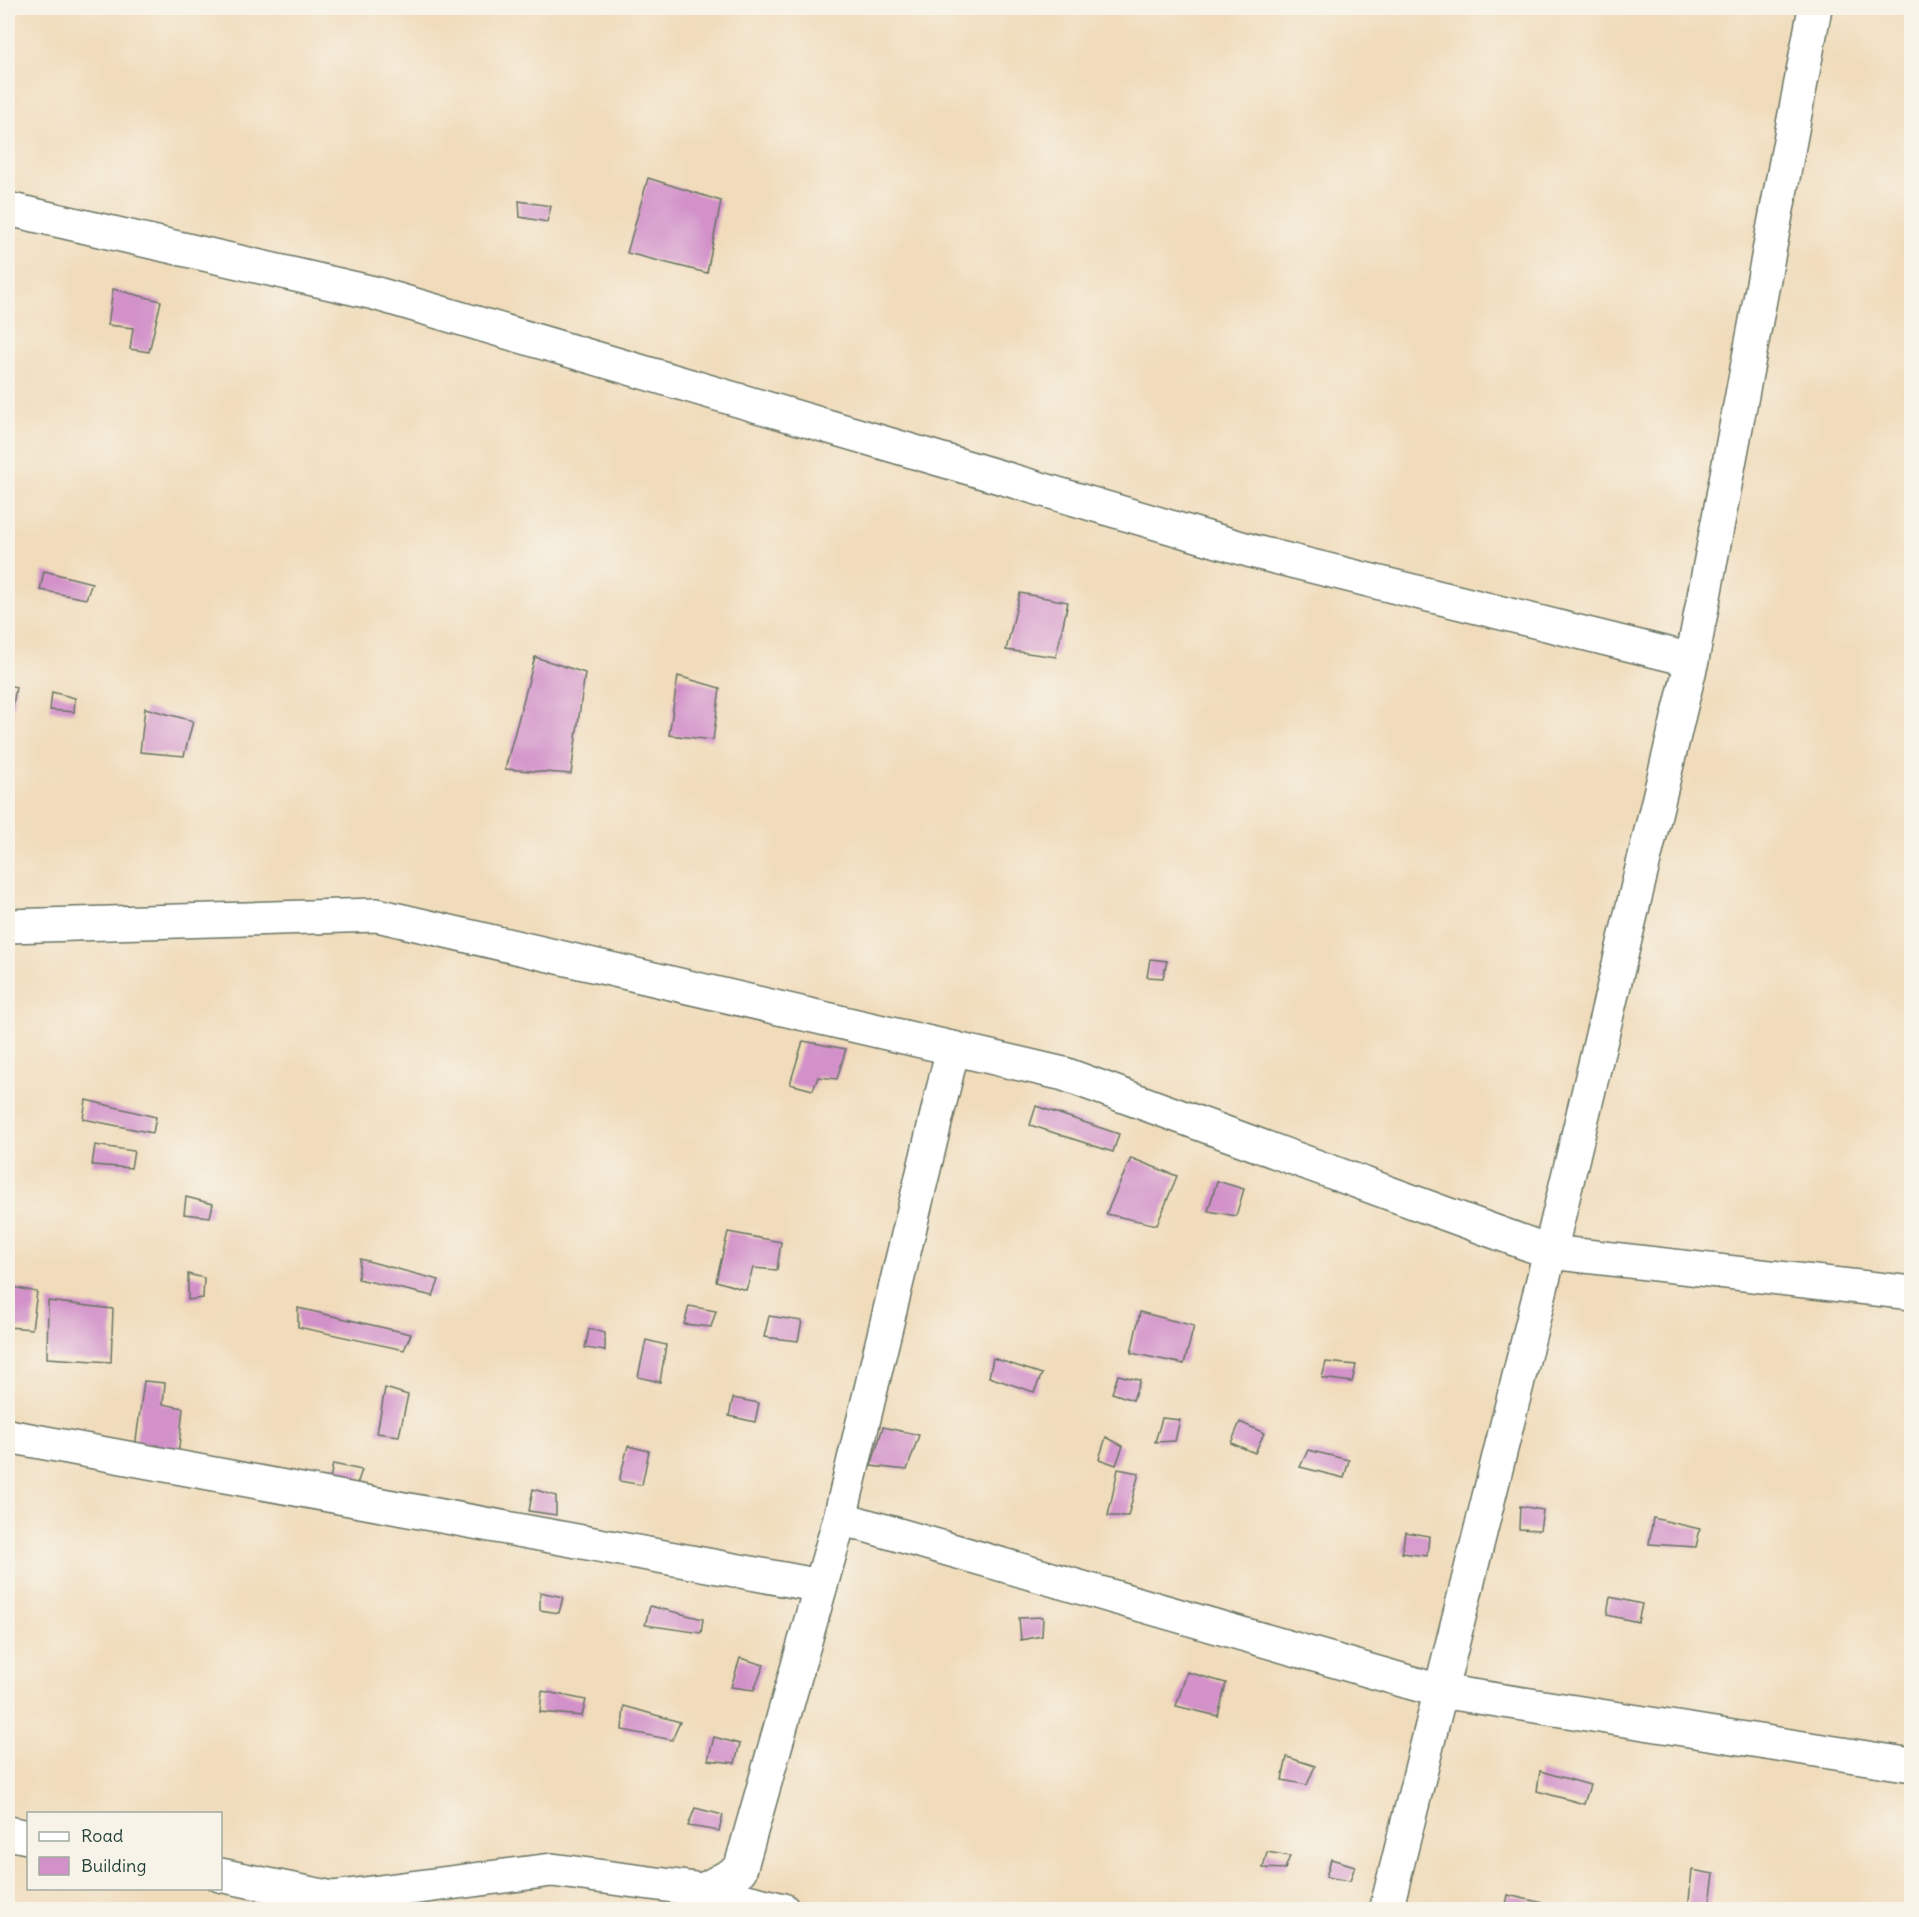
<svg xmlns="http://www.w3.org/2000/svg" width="1919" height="1917" font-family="Delius,sans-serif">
  <rect width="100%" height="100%" fill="#f7f3e8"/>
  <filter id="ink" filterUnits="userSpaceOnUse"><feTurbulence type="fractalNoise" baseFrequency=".0167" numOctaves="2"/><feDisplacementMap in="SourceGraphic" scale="12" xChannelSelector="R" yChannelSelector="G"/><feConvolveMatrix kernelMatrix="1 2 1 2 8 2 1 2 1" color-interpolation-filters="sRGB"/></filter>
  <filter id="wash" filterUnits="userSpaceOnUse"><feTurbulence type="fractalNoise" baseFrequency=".008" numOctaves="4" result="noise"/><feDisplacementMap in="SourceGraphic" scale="24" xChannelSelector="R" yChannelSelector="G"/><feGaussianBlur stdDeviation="1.35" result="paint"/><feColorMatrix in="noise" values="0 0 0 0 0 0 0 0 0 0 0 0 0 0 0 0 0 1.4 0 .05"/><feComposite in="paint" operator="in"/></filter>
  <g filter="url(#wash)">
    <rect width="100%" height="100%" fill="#f0dbba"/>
    <g id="blocks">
      <!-- building -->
      <g fill="#d291c9">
        <polygon points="648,178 721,201 707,273 627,253"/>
        <polygon points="519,201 551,206 547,222 520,217"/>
        <polygon points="113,289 161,301 149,352 130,349 133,328 108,325"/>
        <polygon points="44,571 92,583 86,599 40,590"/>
        <polygon points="1020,593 1068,602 1056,657 1006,650"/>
        <polygon points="535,657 585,673 571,774 505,769"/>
        <polygon points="678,676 720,688 713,740 669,735"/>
        <polygon points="8,685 16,687 9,730 8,730"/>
        <polygon points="52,692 75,698 74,712 50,710"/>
        <polygon points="145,708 193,721 184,756 140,752"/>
        <polygon points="1150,959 1167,961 1163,978 1147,977"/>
        <polygon points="803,1041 846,1049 837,1079 818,1077 813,1090 790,1084"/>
        <polygon points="86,1100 156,1117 153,1133 83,1119"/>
        <polygon points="1036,1106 1119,1134 1113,1152 1030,1125"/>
        <polygon points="95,1145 134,1151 131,1168 92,1165"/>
        <polygon points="1131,1158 1177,1176 1157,1225 1106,1214"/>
        <polygon points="1217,1181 1244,1189 1236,1216 1208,1211"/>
        <polygon points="186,1197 213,1204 210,1217 184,1214"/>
        <polygon points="728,1232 781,1242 777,1270 753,1268 746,1290 716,1281"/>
        <polygon points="360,1259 439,1280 433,1296 358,1279"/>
        <polygon points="188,1274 204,1278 203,1298 188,1300"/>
        <polygon points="8,1286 37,1292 32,1329 8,1327"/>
        <polygon points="48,1301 113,1309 111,1362 47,1358"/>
        <polygon points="689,1306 716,1311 711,1327 684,1324"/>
        <polygon points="298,1308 411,1334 404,1350 298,1327"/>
        <polygon points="1140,1312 1194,1326 1184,1364 1131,1353"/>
        <polygon points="769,1316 802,1321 798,1341 764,1337"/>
        <polygon points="589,1329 605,1333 605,1351 585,1348"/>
        <polygon points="646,1340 666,1345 660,1382 638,1377"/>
        <polygon points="993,1358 1042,1374 1034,1392 989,1377"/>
        <polygon points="1326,1362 1356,1365 1352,1382 1322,1378"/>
        <polygon points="1118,1375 1140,1380 1133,1400 1112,1393"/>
        <polygon points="144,1381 165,1383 163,1404 183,1408 178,1457 157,1455 158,1445 135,1448"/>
        <polygon points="385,1388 408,1395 399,1436 377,1433"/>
        <polygon points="733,1398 759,1403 755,1422 729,1416"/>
        <polygon points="1162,1418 1180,1420 1175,1441 1155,1442"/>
        <polygon points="1240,1422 1264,1433 1255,1453 1231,1443"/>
        <polygon points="883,1427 919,1435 907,1470 871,1466"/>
        <polygon points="1106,1437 1123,1446 1116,1465 1099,1459"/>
        <polygon points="628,1446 649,1451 642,1485 619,1481"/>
        <polygon points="1308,1450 1349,1460 1344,1478 1300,1467"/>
        <polygon points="333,1464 362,1470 356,1487 329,1484"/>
        <polygon points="1118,1469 1139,1473 1128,1516 1108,1516"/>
        <polygon points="533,1489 556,1496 556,1515 529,1511"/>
        <polygon points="1520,1506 1543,1510 1540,1530 1519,1529"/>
        <polygon points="1653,1518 1700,1529 1696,1547 1649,1544"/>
        <polygon points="1405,1532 1429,1536 1427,1556 1402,1553"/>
        <polygon points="540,1592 563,1597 559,1613 540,1610"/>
        <polygon points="1610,1597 1642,1604 1638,1622 1607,1615"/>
        <polygon points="650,1606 703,1619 701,1633 645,1625"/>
        <polygon points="1043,1617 1042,1636 1021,1640 1019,1618"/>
        <polygon points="740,1658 764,1665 754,1690 731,1687"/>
        <polygon points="1187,1672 1226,1683 1218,1716 1176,1706"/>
        <polygon points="542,1691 586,1700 582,1716 540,1712"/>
        <polygon points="624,1706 680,1722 672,1740 622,1730"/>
        <polygon points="714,1737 740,1744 735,1763 708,1760"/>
        <polygon points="1287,1757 1315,1766 1307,1785 1282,1780"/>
        <polygon points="1540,1771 1590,1785 1584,1804 1537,1791"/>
        <polygon points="695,1808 723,1815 719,1831 688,1826"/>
        <polygon points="1267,1852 1290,1856 1285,1869 1263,1868"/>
        <polygon points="1331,1859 1355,1866 1350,1881 1326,1877"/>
        <polygon points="1692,1870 1714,1874 1709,1910 1688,1910"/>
        <polygon points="1508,1895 1561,1907 1560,1910 1505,1910"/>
      </g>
    </g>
  </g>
  <g filter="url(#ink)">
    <use href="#blocks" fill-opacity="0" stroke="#687463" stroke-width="1.5"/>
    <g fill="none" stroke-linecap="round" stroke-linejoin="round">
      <!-- street casing -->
      <g stroke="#687463" stroke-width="36">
        <g id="street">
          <polyline points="8,209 374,293 1255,552 1692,660"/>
          <polyline points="8,926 377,915 1064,1074 1550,1252 1912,1293"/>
          <polyline points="8,1436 821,1586"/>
          <polyline points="840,1518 1440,1691 1912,1765"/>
          <polyline points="8,1833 28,1837"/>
          <polyline points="220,1875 332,1898 552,1870 703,1890 783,1910"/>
          <polyline points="697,1910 703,1890 740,1870 840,1518 953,1048"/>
          <polyline points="1386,1910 1550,1252 1692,660 1815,8"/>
        </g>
      </g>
      <!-- street -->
      <use href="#street" stroke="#fff" stroke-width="33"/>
    </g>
  </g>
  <!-- margin -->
  <rect width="1919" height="1917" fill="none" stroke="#f7f3e8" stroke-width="30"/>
  <!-- legend -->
  <rect x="27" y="1812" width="195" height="78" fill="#f7f3e8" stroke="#a1aaa0" stroke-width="1.5"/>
  <rect x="39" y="1832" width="30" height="9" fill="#ffffff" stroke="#a1aaa0" stroke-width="1.5"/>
  <text x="81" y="1842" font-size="18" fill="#1f3d34">Road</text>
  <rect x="39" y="1857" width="30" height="18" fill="#d291c9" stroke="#a1aaa0" stroke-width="1.5"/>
  <text x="81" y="1872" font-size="18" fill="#1f3d34">Building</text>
</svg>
